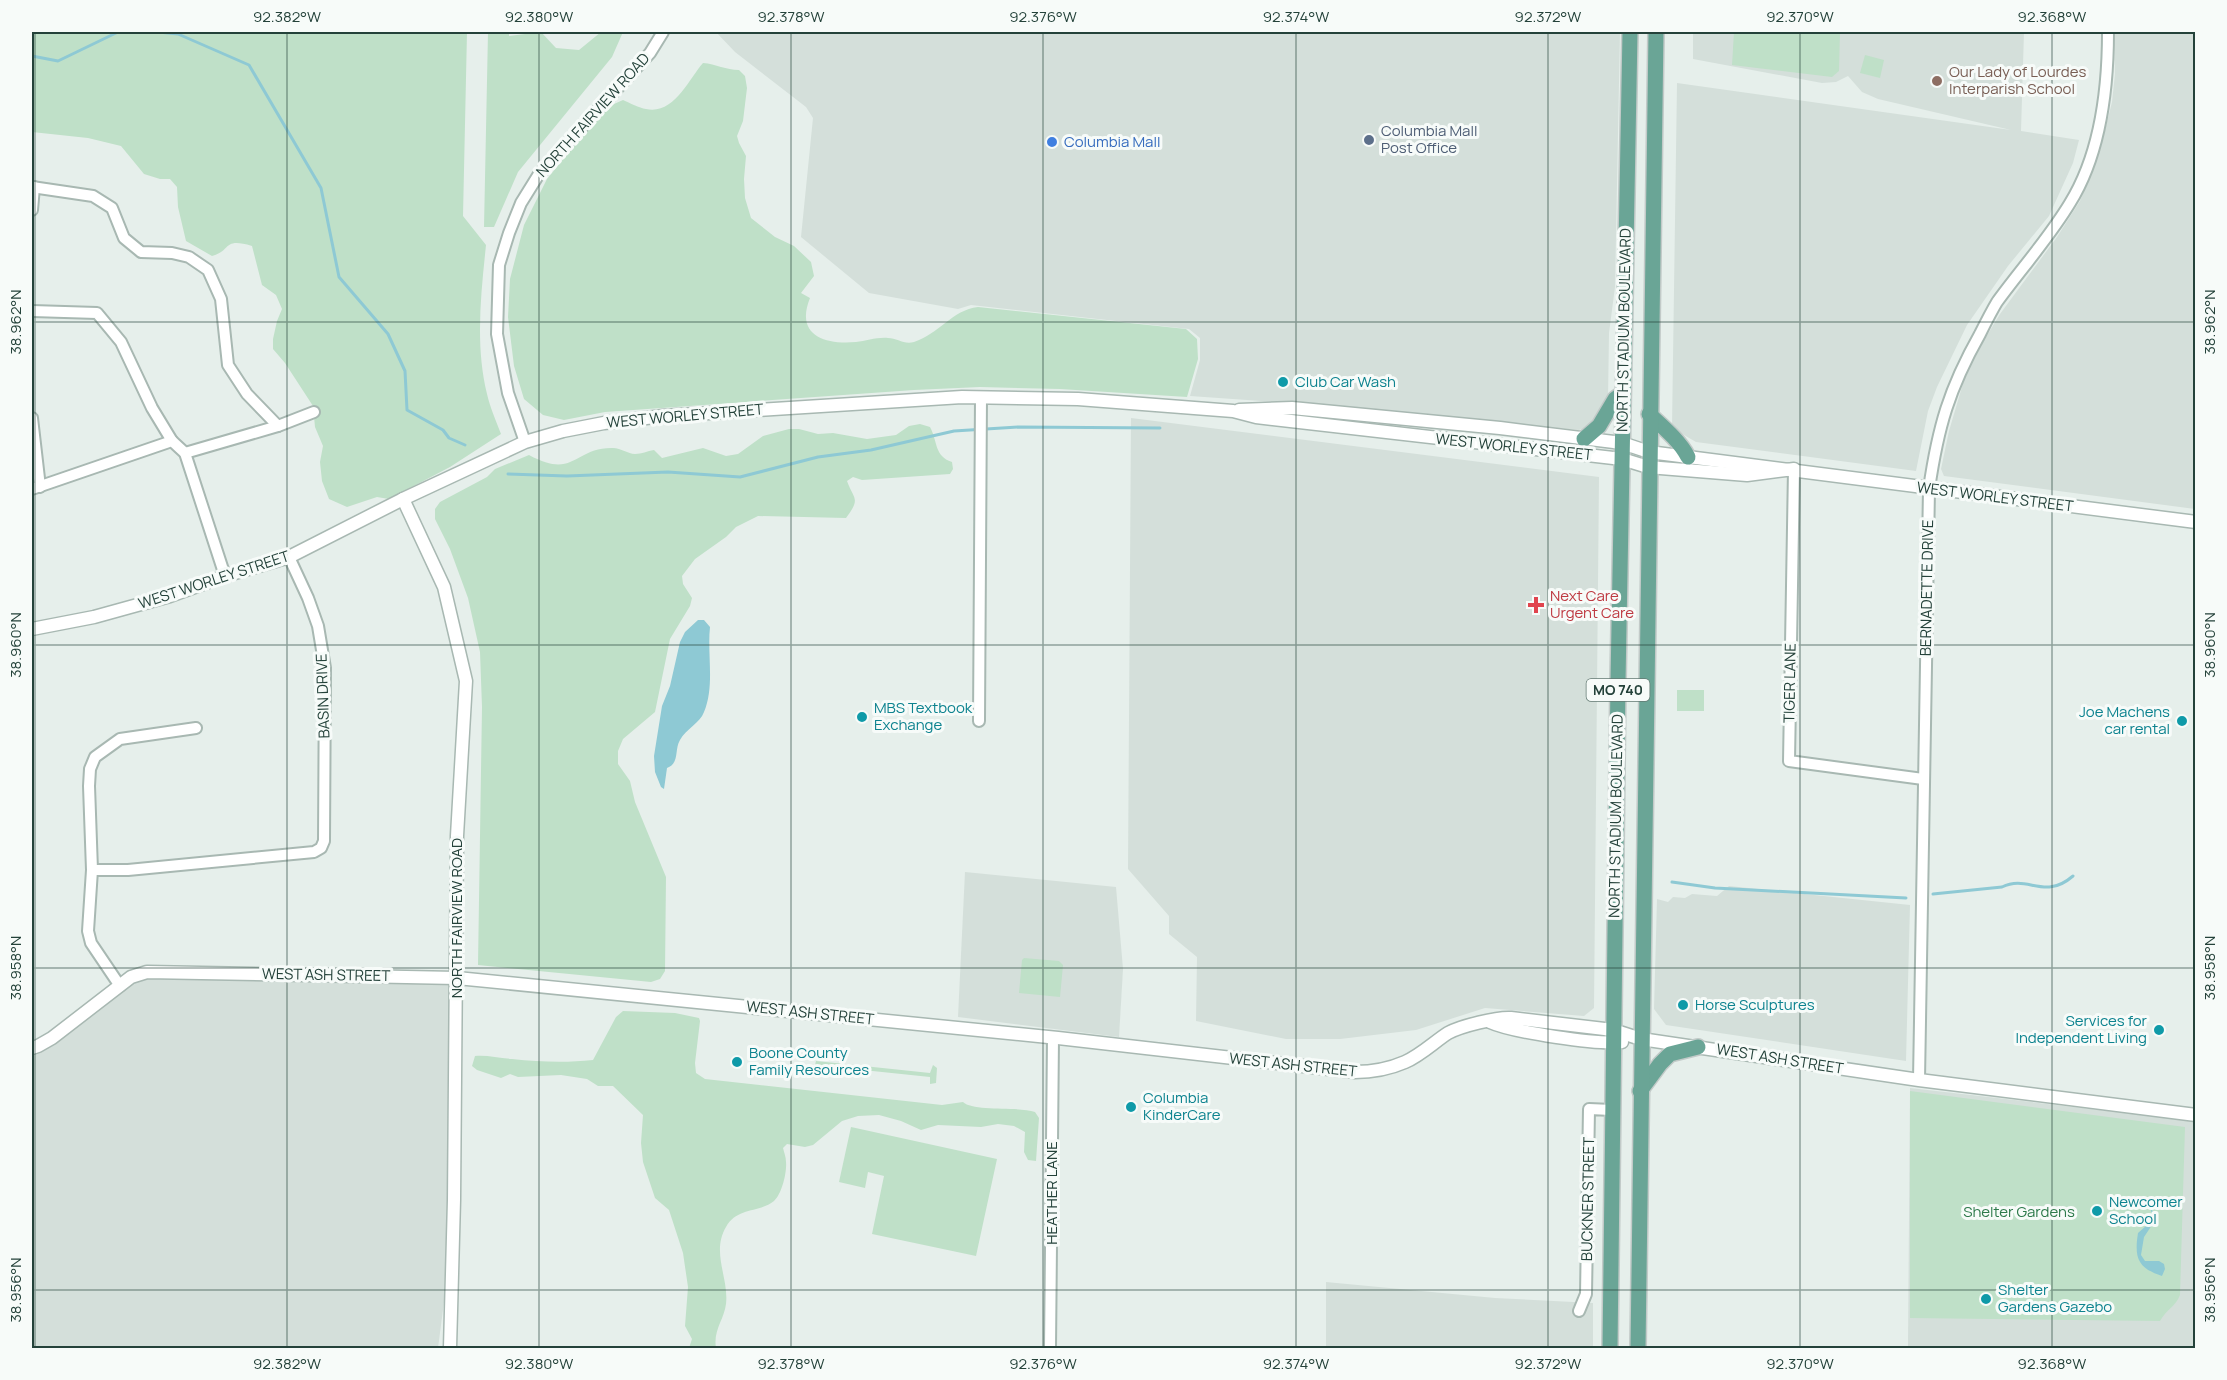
<svg xmlns="http://www.w3.org/2000/svg" width="2227" height="1380" font-family="Manrope,sans-serif">
  <rect width="100%" height="100%" fill="#e6efeb"/>
  <!-- built -->
  <g fill="#d4dfda">
    <polygon points="716,32 1620,32 1615,287 1609,333 1608,399 1591,426 1579,430 1333,406 1190,396 1200,360 1200,338 1189,329 971,305 958,309 869,293 801,237 813,118 806,107 735,52"/>
    <polygon points="1693,32 2024,32 2021,131 2079,140 2073,163 2049,216 2008,266 1967,325 1937,387 1928,411 1916,471 1696,442 1672,428 1677,83 2011,130 1878,99 1862,92 1848,76 1836,82 1822,83 1693,59"/>
    <polygon points="2114,32 2195,32 2195,509 1944,476 1941,469 1949,431 1964,380 1983,342 2000,314 2057,237 2080,201 2100,150 2112,102 2115,74"/>
    <polygon points="1131,418 1599,477 1594,1008 1584,1016 1485,1008 1416,1030 1340,1039 1286,1039 1196,1021 1197,957 1169,934 1169,916 1128,869"/>
    <polygon points="965,872 1116,887 1123,969 1119,1037 958,1017"/>
    <polygon points="1729,886 1910,905 1906,1061 1666,1025 1654,1009 1657,899 1668,902 1673,897 1685,898 1692,894 1717,896"/>
    <polygon points="131,977 457,978 453,1233 438,1348 32,1348 32,1048"/>
    <polygon points="1910,1088 2195,1121 2195,1348 1908,1348"/>
    <polygon points="1326,1282 1495,1298 1593,1303 1593,1348 1326,1348"/>
  </g>
  <!-- green -->
  <g fill="#bfe0c8">
    <path d="M 32,32 L 467,32 L 463,216 L 486,245 C 481,294 475,345 487,394 C 490,407 496,421 501,434 L 450,467 L 389,499 L 377,497 L 347,507 L 329,499 L 322,481 L 320,462 L 323,446 L 315,427 L 313,406 L 285,363 L 273,349 L 273,339 L 277,321 L 282,309 L 276,295 L 262,285 L 252,246 C 222,237 232,251 212,256 L 186,241 L 178,207 L 177,187 L 170,179 L 160,179 L 144,174 L 121,146 L 88,138 L 32,132 Z"/>
    <polygon points="488,32 509,32 509,36 541,32 556,48 579,50 601,32 623,32 612,57 518,172 494,227 484,227"/>
    <polygon points="1734,32 1840,32 1839,71 1832,77 1732,65"/>
    <polygon points="1865,55 1884,60 1880,78 1860,73"/>
    <path d="M 703,63 C 716,64 726,70 739,70 L 745,76 L 747,88 L 743,121 L 737,136 L 739,143 L 746,156 L 744,179 L 745,198 L 751,218 L 775,237 L 794,246 L 811,262 L 814,276 L 801,293 L 810,298 C 795,335 824,345 856,342 C 866,341 877,337 888,338 C 897,338 904,345 914,342 C 939,334 952,310 978,307 L 1186,329 L 1197,339 L 1198,359 L 1187,397 L 1060,389 L 980,387 L 914,390 L 605,412 L 564,420 L 543,415 L 524,399 L 514,366 L 508,317 L 510,279 L 524,225 L 547,179 L 590,126 L 614,104 L 623,100 C 630,103 639,108 646,109 C 674,115 688,80 703,63 Z"/>
    <path d="M 920,424 L 930,427 C 938,442 934,456 952,462 L 953,469 L 950,474 L 862,480 L 853,477 L 847,481 C 854,500 861,498 846,518 L 758,516 L 736,527 L 726,537 L 695,559 L 682,576 L 683,584 L 692,598 L 690,606 L 670,639 L 655,712 L 623,739 L 618,751 L 618,764 L 630,781 L 635,802 L 666,877 L 665,971 L 660,979 L 651,982 L 478,965 L 482,707 L 480,652 L 468,598 L 450,549 L 435,519 L 435,509 L 440,502 L 487,477 L 495,469 L 529,455 C 575,480 574,447 613,448 C 621,448 628,454 635,454 C 642,454 647,451 654,450 L 662,458 L 703,448 L 726,456 L 738,454 L 763,436 L 789,429 L 799,429 L 818,434 L 833,433 L 867,439 L 896,435 L 909,426 Z"/>
    <rect x="1677" y="690" width="27" height="21"/>
    <polygon points="1024,958 1059,961 1063,965 1060,997 1019,993 1022,960"/>
    <path d="M 623,1011 L 675,1013 L 699,1018 L 700,1021 L 695,1063 L 696,1073 L 705,1079 L 942,1105 L 963,1102 C 973,1112 1018,1106 1035,1112 L 1039,1118 L 1036,1161 L 1028,1160 L 1024,1152 L 1025,1132 L 1014,1126 L 998,1124 L 981,1127 L 938,1125 L 921,1130 L 901,1121 L 879,1115 L 858,1116 L 842,1121 L 813,1145 L 805,1147 L 787,1144 L 783,1148 C 784,1152 786,1157 786,1162 C 787,1172 782,1194 774,1201 C 759,1213 737,1207 726,1227 C 711,1252 729,1278 726,1304 C 724,1320 713,1330 716,1348 L 689,1348 L 692,1339 L 685,1326 L 688,1287 L 683,1253 L 669,1210 L 655,1198 L 643,1162 L 641,1143 L 643,1115 L 613,1086 L 598,1086 L 587,1079 L 561,1075 L 518,1077 L 510,1074 L 501,1078 L 477,1070 L 472,1066 L 475,1056 C 487,1055 499,1058 512,1059 C 540,1062 566,1063 593,1060 L 616,1017 Z"/>
    <polygon points="816,1061 930,1073 933,1065 937,1068 936,1083 930,1084 930,1077 815,1065"/>
    <path d="M 1910,1091 L 2185,1127 L 2180,1295 C 2176,1306 2166,1310 2160,1321 L 1910,1318 Z"/>
    <polygon points="851,1127 997,1159 976,1256 872,1234 884,1176 868,1172 865,1188 839,1182"/>
  </g>
  <!-- water -->
  <g fill="#8ec9d4">
    <path d="M 698,620 L 704,620 L 710,627 C 707,654 715,686 704,712 C 700,723 686,729 680,740 C 674,750 680,763 667,768 L 664,789 L 661,787 L 655,772 L 654,756 L 662,706 L 670,686 L 680,642 L 685,632 Z"/>
    <path d="M 2150,1208 L 2156,1215 L 2156,1219 L 2144,1237 L 2141,1255 L 2145,1261 L 2159,1261 L 2164,1264 L 2165,1269 L 2162,1276 C 2138,1268 2134,1258 2138,1233 L 2154,1219 Z"/>
  </g>
  <g fill="none" stroke-linecap="round" stroke-linejoin="round">
    <!-- stream -->
    <g stroke="#8ec9d4" stroke-width="3">
      <polyline points="158,32 178,34 249,65 321,188 339,277 388,334 405,371 407,410 443,430 449,438 465,445"/>
      <polyline points="32,56 58,61 118,32"/>
      <polyline points="508,474 567,476 668,472 740,477 818,457 871,450 954,431 1018,427 1160,428"/>
      <polyline points="1672,882 1715,888 1906,898"/>
      <path d="M 1933,894 L 2002,887 C 2028,874 2044,901 2073,876"/>
    </g>
    <!-- minor casing -->
    <g stroke="#a8b8b2" stroke-width="14">
      <g id="minor">
        <polyline points="32,187 93,196 112,208 124,238 141,252 172,253 189,257 208,270 221,299 228,365 247,394 278,426"/>
        <polyline points="32,210 34,187"/>
        <polyline points="32,311 97,313 121,342 152,408 172,441"/>
        <polyline points="32,418 40,487"/>
        <polyline points="525,442 508,393 497,334 499,265 509,233 521,203 539,174 650,53 663,32"/>
        <polyline points="185,453 278,426 314,412"/>
        <polyline points="1794,469 1789,761 1923,779"/>
        <polyline points="32,489 172,441 185,453 225,576"/>
        <polyline points="979,721 981,397"/>
        <polyline points="92,870 89,786 90,769 95,757 120,739 196,728"/>
        <polyline points="120,986 91,943 88,931 92,870 128,870 314,852 321,848 324,841 325,668 318,626 308,598 289,557"/>
        <path d="M 1919,1080 L 1929,489 C 1938,427 1949,389 1980,334 C 1985,324 1991,312 1997,302 C 2021,269 2049,238 2070,203 C 2101,153 2108,89 2108,32"/>
        <polyline points="1579,1311 1586,1294 1589,1109 1612,1110"/>
        <polyline points="1050,1348 1053,1038"/>
      </g>
    </g>
    <!-- tertiary casing -->
    <g stroke="#a8b8b2" stroke-width="15">
      <g id="tertiary">
        <polyline points="1239,410 1292,408 1500,428 1622,443 1649,452 2196,522"/>
        <polyline points="403,499 444,587 466,681 457,836 454,1200 450,1348"/>
        <polyline points="32,629 94,617 170,596 225,576 289,557 403,499 525,442 563,431 604,423 663,416 962,397 1078,399 1233,411 1256,417 1622,459 1648,467 1747,475 1794,469"/>
        <path d="M 1490,1022 C 1512,1032 1598,1045 1622,1042"/>
        <path d="M 32,1048 L 38,1046 L 52,1038 L 131,977 L 147,972 L 457,978 L 1058,1038 L 1355,1072 C 1373,1072 1389,1069 1405,1062 C 1421,1055 1434,1042 1448,1033 C 1461,1026 1497,1017 1511,1018 L 1613,1030 L 1641,1039 L 1919,1080 L 2196,1115"/>
      </g>
    </g>
    <!-- primary casing -->
    <g stroke="#c2cac8" stroke-width="18">
      <g id="primary">
        <path d="M 1649,414 C 1663,427 1679,440 1688,457"/>
        <polyline points="1584,439 1599,426 1615,399 1623,393"/>
        <polyline points="1640,1091 1660,1064 1670,1054 1698,1047"/>
        <polyline points="1610,1348 1618,681 1630,32"/>
        <polyline points="1638,1348 1656,32"/>
      </g>
    </g>
    <!-- minor -->
    <use href="#minor" stroke="#fff" stroke-width="10"/>
    <!-- tertiary -->
    <use href="#tertiary" stroke="#fff" stroke-width="12"/>
    <!-- primary -->
    <use href="#primary" stroke="#6aa596" stroke-width="15"/>
  </g>
  <!-- ticks -->
  <path fill="none" stroke="#24423a" stroke-width="1.5" stroke-opacity="0.45" d="M 35,32 L 35,1348M 287,32 L 287,1348M 539,32 L 539,1348M 791,32 L 791,1348M 1043,32 L 1043,1348M 1296,32 L 1296,1348M 1548,32 L 1548,1348M 1800,32 L 1800,1348M 2052,32 L 2052,1348M 32,322 L 2196,322M 32,645 L 2196,645M 32,968 L 2196,968M 32,1290 L 2196,1290"/>
  <!-- markers -->
  <circle fill="#8d6e63" stroke="#f7fbf9" stroke-width="2" cx="1937" cy="81" r="6"/>
  <circle fill="#5c6f8a" stroke="#f7fbf9" stroke-width="2" cx="1369" cy="140" r="6"/>
  <circle fill="#3f7fe0" stroke="#f7fbf9" stroke-width="2" cx="1052" cy="142" r="6"/>
  <g fill="#0f9aa8" stroke="#f7fbf9" stroke-width="2">
    <circle cx="1283" cy="382" r="6"/>
    <circle cx="862" cy="717" r="6"/>
    <circle cx="2182" cy="721" r="6"/>
    <circle cx="1683" cy="1005" r="6"/>
    <circle cx="2159" cy="1030" r="6"/>
    <circle cx="737" cy="1062" r="6"/>
    <circle cx="1131" cy="1107" r="6"/>
    <circle cx="2097" cy="1211" r="6"/>
    <circle cx="1986" cy="1299" r="6"/>
  </g>
  <path fill="#e0444e" stroke="#f7fbf9" stroke-width="2" d="M1533 596h6v6h6v6h-6v6h-6v-6h-6v-6h6z"/>
  <g text-anchor="middle" stroke-width="6" stroke-linejoin="round" paint-order="stroke">
    <!-- shield labels -->
    <rect fill="#f7fbf9" stroke="#637a73" stroke-width="1.5" x="1586.5" y="679" width="63" height="22" rx="4.5"/>
    <g font-size="14" font-weight="bold" fill="#24423a">
      <text x="1618" y="695">MO 740</text>
    </g>
    <!-- education labels -->
    <g font-size="15" fill="#785e54" stroke="#f7fbf9" text-anchor="start">
      <text x="1949" y="77">Our Lady of Lourdes<tspan x="1949" dy="17">Interparish School</tspan></text>
    </g>
    <!-- street labels -->
    <g font-size="15" fill="#24423a" stroke="#f7fbf9">
      <text transform="translate(593 115) rotate(-48)" y="5">NORTH FAIRVIEW ROAD</text>
      <text transform="translate(1624 330) rotate(-89)" y="5">NORTH STADIUM BOULEVARD</text>
      <text transform="translate(685 416) rotate(-5)" y="5">WEST WORLEY STREET</text>
      <text transform="translate(1514 447) rotate(6)" y="5">WEST WORLEY STREET</text>
      <text transform="translate(1995 497) rotate(7)" y="5">WEST WORLEY STREET</text>
      <text transform="translate(214 580) rotate(-18)" y="5">WEST WORLEY STREET</text>
      <text transform="translate(1927 588) rotate(-89)" y="5">BERNADETTE DRIVE</text>
      <text transform="translate(1790 683) rotate(-89)" y="5">TIGER LANE</text>
      <text transform="translate(323 696) rotate(-92)" y="5">BASIN DRIVE</text>
      <text transform="translate(1616 816) rotate(-89)" y="5">NORTH STADIUM BOULEVARD</text>
      <text transform="translate(457 918) rotate(-90)" y="5">NORTH FAIRVIEW ROAD</text>
      <text transform="translate(326 975) rotate(1)" y="5">WEST ASH STREET</text>
      <text transform="translate(810 1013) rotate(6)" y="5">WEST ASH STREET</text>
      <text transform="translate(1780 1059) rotate(9)" y="5">WEST ASH STREET</text>
      <text transform="translate(1293 1065) rotate(6)" y="5">WEST ASH STREET</text>
      <text transform="translate(1052 1193) rotate(-90)" y="5">HEATHER LANE</text>
      <text transform="translate(1588 1199) rotate(-89)" y="5">BUCKNER STREET</text>
    </g>
    <!-- service labels -->
    <g font-size="15" fill="#4e5e75" stroke="#f7fbf9" text-anchor="start">
      <text x="1381" y="136">Columbia Mall<tspan x="1381" dy="17">Post Office</tspan></text>
    </g>
    <!-- shop labels -->
    <g font-size="15" fill="#366cbe" stroke="#f7fbf9" text-anchor="start">
      <text x="1064" y="147">Columbia Mall</text>
    </g>
    <!-- culture labels -->
    <g font-size="15" fill="#0d838f" stroke="#f7fbf9" text-anchor="start">
      <text x="1295" y="387">Club Car Wash</text>
      <text x="874" y="713">MBS Textbook<tspan x="874" dy="17">Exchange</tspan></text>
      <text x="2170" y="717" text-anchor="end">Joe Machens<tspan x="2170" dy="17">car rental</tspan></text>
      <text x="1695" y="1010">Horse Sculptures</text>
      <text x="2147" y="1026" text-anchor="end">Services for<tspan x="2147" dy="17">Independent Living</tspan></text>
      <text x="749" y="1058">Boone County<tspan x="749" dy="17">Family Resources</tspan></text>
      <text x="1143" y="1103">Columbia<tspan x="1143" dy="17">KinderCare</tspan></text>
      <text x="2109" y="1207">Newcomer<tspan x="2109" dy="17">School</tspan></text>
      <text x="1998" y="1295">Shelter<tspan x="1998" dy="17">Gardens Gazebo</tspan></text>
    </g>
    <!-- health labels -->
    <g font-size="15" fill="#be3a42" stroke="#f7fbf9" text-anchor="start">
      <text x="1550" y="601">Next Care<tspan x="1550" dy="17">Urgent Care</tspan></text>
    </g>
    <!-- park labels -->
    <g font-size="15" fill="#2d7a4b" stroke="#f7fbf9">
      <text x="2019" y="1217">Shelter Gardens</text>
    </g>
  </g>
  <!-- border -->
  <rect width="2227" height="1380" fill="none" stroke="#f7fbf9" stroke-width="66"/>
  <rect x="33" y="33" width="2161" height="1314" fill="none" stroke="#24423a" stroke-width="2"/>
  <g font-size="15" text-anchor="middle" fill="#24423a">
    <text x="287" y="22">92.382°W</text>
    <text x="539" y="22">92.380°W</text>
    <text x="791" y="22">92.378°W</text>
    <text x="1043" y="22">92.376°W</text>
    <text x="1296" y="22">92.374°W</text>
    <text x="1548" y="22">92.372°W</text>
    <text x="1800" y="22">92.370°W</text>
    <text x="2052" y="22">92.368°W</text>
    <text transform="translate(16 322) rotate(-90)" y="5">38.962°N</text>
    <text transform="translate(2210 322) rotate(-90)" y="5">38.962°N</text>
    <text transform="translate(16 645) rotate(-90)" y="5">38.960°N</text>
    <text transform="translate(2210 645) rotate(-90)" y="5">38.960°N</text>
    <text transform="translate(16 968) rotate(-90)" y="5">38.958°N</text>
    <text transform="translate(2210 968) rotate(-90)" y="5">38.958°N</text>
    <text transform="translate(16 1290) rotate(-90)" y="5">38.956°N</text>
    <text transform="translate(2210 1290) rotate(-90)" y="5">38.956°N</text>
    <text x="287" y="1369">92.382°W</text>
    <text x="539" y="1369">92.380°W</text>
    <text x="791" y="1369">92.378°W</text>
    <text x="1043" y="1369">92.376°W</text>
    <text x="1296" y="1369">92.374°W</text>
    <text x="1548" y="1369">92.372°W</text>
    <text x="1800" y="1369">92.370°W</text>
    <text x="2052" y="1369">92.368°W</text>
  </g>
</svg>
